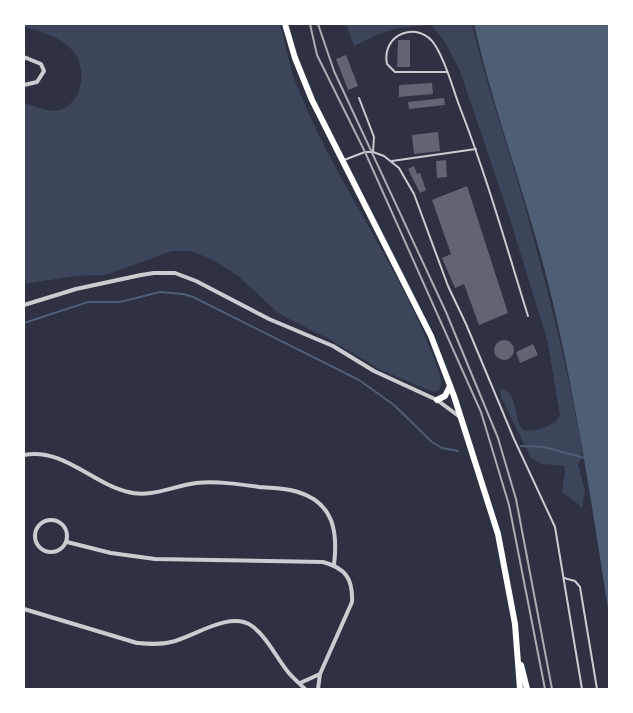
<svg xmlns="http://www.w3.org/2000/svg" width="633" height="713" font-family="'Fira Sans Condensed',sans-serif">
  <rect width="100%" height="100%" fill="#2d3142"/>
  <!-- green -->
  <g fill="#3c4559">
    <path d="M 24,24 L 280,24 C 286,45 289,68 298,88 C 337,188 407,274 440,376 C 442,384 442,394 431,391 L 383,371 L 327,338 L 289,319 L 277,312 L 238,276 L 213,260 L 191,251 L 172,251 L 106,275 L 75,276 L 24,284 L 24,103 C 35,106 49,113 60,110 C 85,102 88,62 69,47 C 57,36 39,31 24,27 Z"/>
    <path d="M 346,24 L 472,24 C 488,92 512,157 530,225 C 550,299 569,373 582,449 L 581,459 L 578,464 L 585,491 L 582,509 L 578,504 L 562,492 L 565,470 L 564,466 L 542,464 L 531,458 L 501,397 L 500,389 C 519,390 513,420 523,430 C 533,433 556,426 560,415 L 548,343 L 509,216 L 460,71 L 445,42 L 431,25 L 398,28 L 379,34 L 354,46 Z"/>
  </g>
  <!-- water -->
  <path fill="#4f5d75" d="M 474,24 L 608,24 L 609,26 L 609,615 C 593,513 578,412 555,312 C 533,214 496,121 474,24 Z"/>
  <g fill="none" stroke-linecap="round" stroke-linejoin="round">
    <!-- stream -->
    <g stroke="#4f5d75" stroke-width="2">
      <polyline points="24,323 88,302 120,302 160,292 183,294 193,297 359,380 394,405 432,442 442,448 458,451"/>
      <polyline points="521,446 544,447 585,458"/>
    </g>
  </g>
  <!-- building -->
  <g fill="#626471">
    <polygon points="398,40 410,40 410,67 397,67"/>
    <polygon points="346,55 358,86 348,90 336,59"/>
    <polygon points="432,83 433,94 399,97 399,85"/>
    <polygon points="444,98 445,105 409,109 408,102"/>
    <polygon points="438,132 440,151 414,154 412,135"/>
    <polygon points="446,160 447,177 437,178 436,161"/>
    <polygon points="414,166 417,174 420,173 426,190 420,193 408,169"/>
    <polygon points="467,186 508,313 479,325 464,284 455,288 442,258 451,254 432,200"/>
    <circle cx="504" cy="350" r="10"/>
    <polygon points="533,344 538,355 520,363 516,352"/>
  </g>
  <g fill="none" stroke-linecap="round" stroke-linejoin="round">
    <!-- service -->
    <g stroke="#caccd0" stroke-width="2">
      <path d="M 446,72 L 395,72 L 387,64 C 381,33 419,20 435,45 C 446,62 452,86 459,105 C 486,174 506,245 528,316"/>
      <polyline points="359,98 374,137 373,152"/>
      <polyline points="344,160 365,152 373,152 384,156 399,168 414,194 448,286 466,324 514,439 555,527 582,689"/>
      <polyline points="392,161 476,149"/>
      <polyline points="564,578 575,581 580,587 597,689"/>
    </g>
    <!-- minor -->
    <g stroke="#caccd0" stroke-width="4">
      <polyline points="24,57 41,64 44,71 37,82 24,85"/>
      <polyline points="24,305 76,289 141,275 154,273 175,273 196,281 269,319 333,346 374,371 437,400 460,417"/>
      <path d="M 24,455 C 62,447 93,484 128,492 C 151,498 173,486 196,483 C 217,481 238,484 259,487 C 272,488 286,488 298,492 C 334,503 338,532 334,565"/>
      <circle cx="51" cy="536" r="16"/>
      <path d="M 67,542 L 111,553 L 155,559 L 323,562 C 345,568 353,578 352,602 L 320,674 L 318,689"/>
      <path d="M 24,609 L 137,643 C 149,644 160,645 171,642 C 194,637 230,610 252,626 C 267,637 276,657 288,672 C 293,678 299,683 305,689"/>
      <polyline points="300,683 320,674"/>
    </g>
    <!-- secondary -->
    <g stroke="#fff" stroke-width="6">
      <polyline points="285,24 295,58 312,100 431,336 454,396 498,534 515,624 520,689"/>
      <polyline points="437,400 445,396 450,386"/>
      <polyline points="521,665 527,689"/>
    </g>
    <!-- rail -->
    <g stroke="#abadb3" stroke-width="2">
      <polyline points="310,24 317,55 365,152 481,412 509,505 545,689"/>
      <polyline points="318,24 334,71 446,312 498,438 516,499 552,689"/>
    </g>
  </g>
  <!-- border -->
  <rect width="633" height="713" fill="none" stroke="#ffffff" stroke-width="50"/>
</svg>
